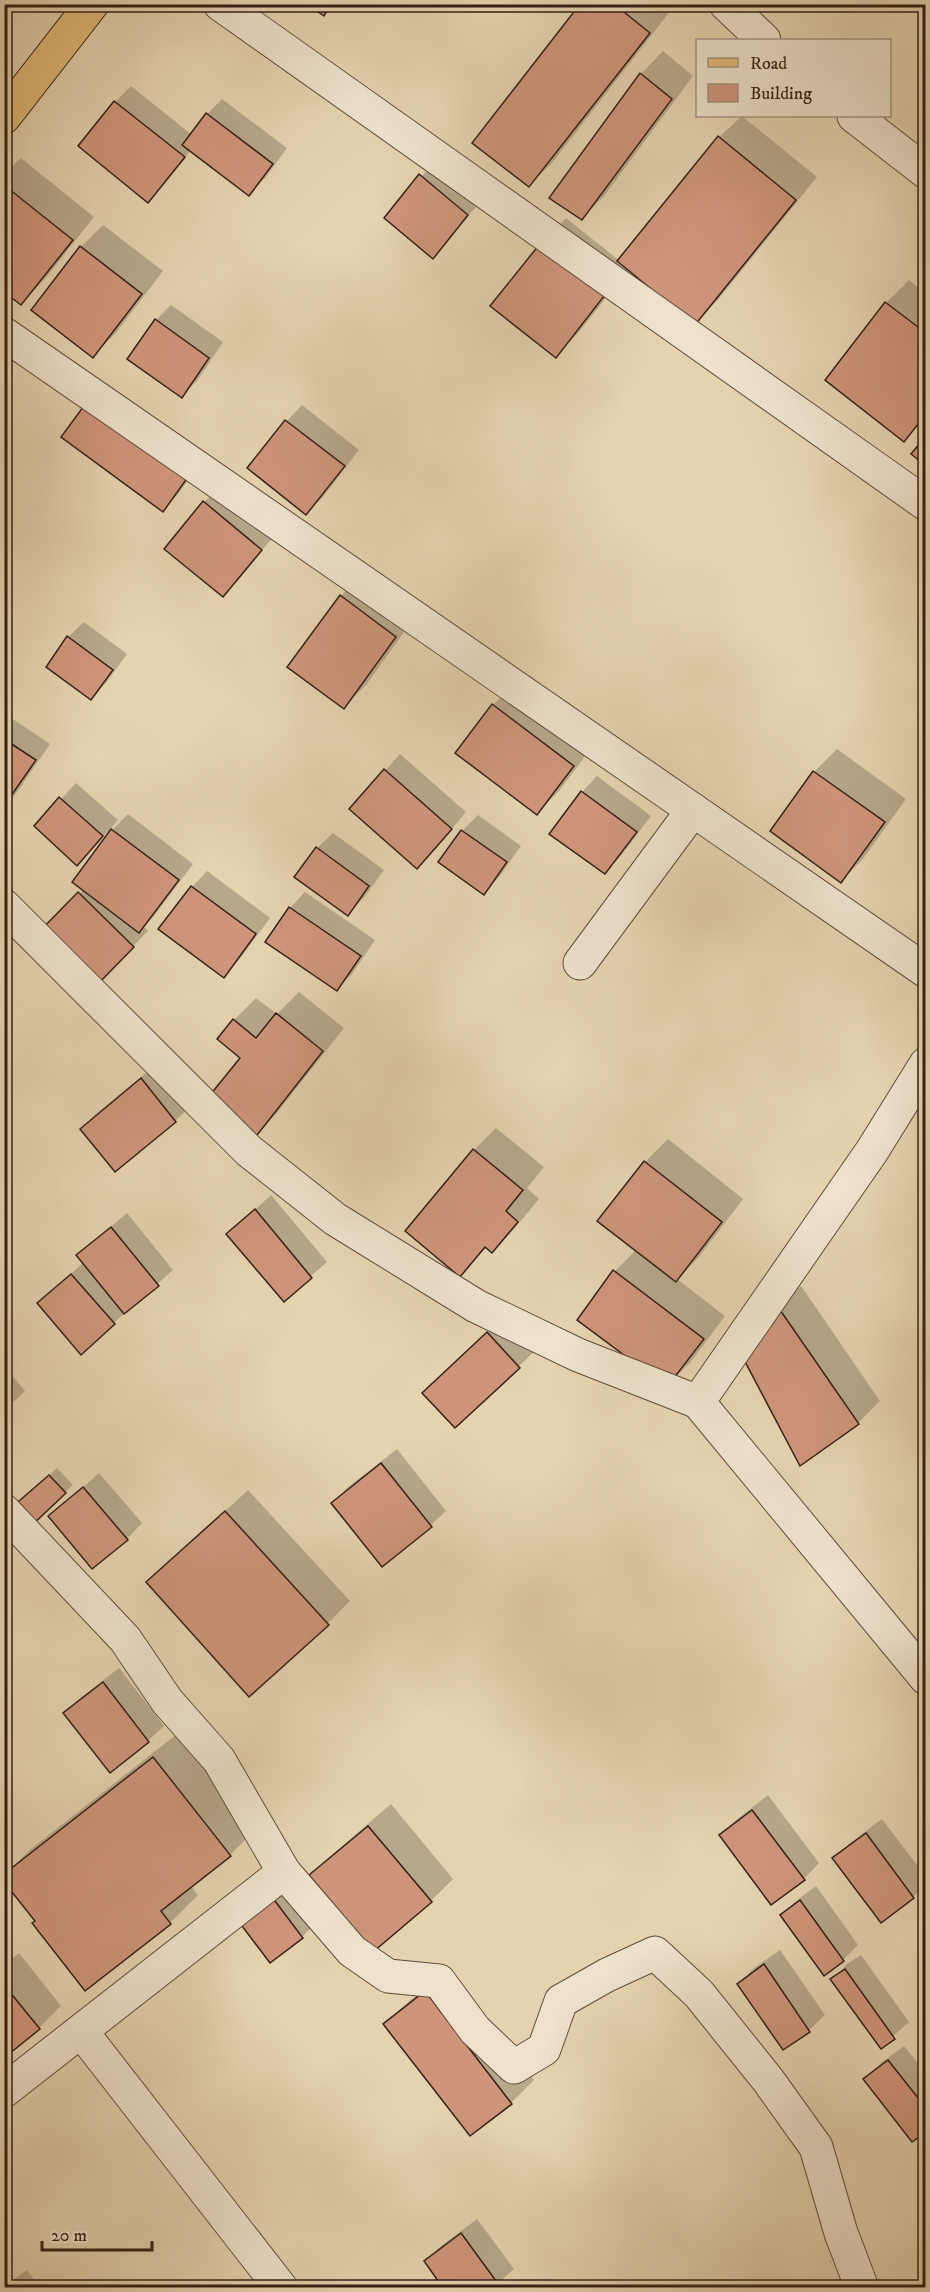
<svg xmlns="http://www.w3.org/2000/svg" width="930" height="2292" font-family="'IM FELL DW Pica',serif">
  <rect width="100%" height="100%" fill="#e5d3b0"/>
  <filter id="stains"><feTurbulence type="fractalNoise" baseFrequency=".00333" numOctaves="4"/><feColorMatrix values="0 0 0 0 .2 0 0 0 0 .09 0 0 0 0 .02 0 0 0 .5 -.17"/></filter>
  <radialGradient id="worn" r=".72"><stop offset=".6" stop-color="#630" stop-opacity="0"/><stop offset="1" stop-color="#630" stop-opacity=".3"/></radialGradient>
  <!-- shadow -->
  <g fill="#0003">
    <polygon points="582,4 664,4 671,10 552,163 529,185"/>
    <polygon points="4,44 13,50 4,62"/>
    <polygon points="663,51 693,76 604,196 582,218 551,197 641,74"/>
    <polygon points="131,86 192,135 207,114 222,99 287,148 265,178 249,194 191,150 163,185 148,201 80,146 115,102"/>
    <polygon points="742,116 817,177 717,301 695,323 629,269 578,333 556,356 544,241 566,218 620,261 719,137"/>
    <polygon points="21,158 94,217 43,281 21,303 4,290 4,174"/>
    <polygon points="436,160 483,199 433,256 386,218"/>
    <polygon points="103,225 163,271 115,334 92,356 81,247"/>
    <polygon points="909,280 926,294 926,418 904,440 827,380 886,303"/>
    <polygon points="171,305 223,342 197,381 181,396 156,320"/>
    <polygon points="302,405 359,450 322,498 306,513 249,468 287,421"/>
    <polygon points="63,437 202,461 178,494 163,510"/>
    <polygon points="220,487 276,534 223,595 204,502"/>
    <polygon points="363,574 417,614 366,685 344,707 341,596"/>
    <polygon points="84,622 127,654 106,683 91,698 68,637"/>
    <polygon points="515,683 595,743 559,791 537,813 493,705"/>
    <polygon points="4,713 50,744 4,811"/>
    <polygon points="837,749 906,799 863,859 841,881 772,831 814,772"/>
    <polygon points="400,754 466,812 432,852 351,809"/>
    <polygon points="597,776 651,816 620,857 605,872 582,792"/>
    <polygon points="76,783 118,820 112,827 113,829 128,814 193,864 154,916 144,927 148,931 96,984 43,931 84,889 74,881 113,829 111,828 77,864 36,826"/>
    <polygon points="478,815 521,846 499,877 484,893 440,861 462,831"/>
    <polygon points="333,833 384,870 363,899 347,914 297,877 317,848"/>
    <polygon points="207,871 270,918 239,960 223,976 192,887"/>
    <polygon points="305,892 375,940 352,974 337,989 290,908"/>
    <polygon points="299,992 344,1028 276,1114 254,1137 243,1057 234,1020 256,998 277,1014"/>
    <polygon points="157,1064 191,1106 175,1121 116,1170 82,1129 97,1113"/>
    <polygon points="496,1128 544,1167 527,1188 539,1199 514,1229 492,1251 487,1247 460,1275 407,1231 474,1150"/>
    <polygon points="668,1139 743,1199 698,1258 677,1279 725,1316 690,1363 667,1385 615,1271 636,1250 599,1221 645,1162"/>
    <polygon points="271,1195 327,1262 284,1300 228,1234"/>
    <polygon points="127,1213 173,1270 81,1352 39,1303 84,1262 78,1255"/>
    <polygon points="801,1286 880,1401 858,1423 800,1463 779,1308"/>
    <polygon points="504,1318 535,1351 455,1426 439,1377"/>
    <polygon points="4,1366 25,1391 4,1411"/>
    <polygon points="397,1449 446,1511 430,1526 333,1503 348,1487"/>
    <polygon points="57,1468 73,1485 29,1525 21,1501"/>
    <polygon points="99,1473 142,1523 127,1539 50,1517"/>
    <polygon points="248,1490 350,1601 328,1623 148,1582"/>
    <polygon points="119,1668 164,1726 148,1741 110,1771 65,1713 80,1698"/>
    <polygon points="182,1730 258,1827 230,1855 191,1886 198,1895 170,1923 86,1989 4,1876 31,1849"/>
    <polygon points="768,1795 819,1863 804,1879 772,1903 721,1835 736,1820"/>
    <polygon points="391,1804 453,1879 431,1901 374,1950 311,1875 334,1853"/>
    <polygon points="882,1819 926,1877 926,1884 913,1897 881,1921 834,1858 850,1843"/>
    <polygon points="288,1883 317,1922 302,1937 241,1922"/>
    <polygon points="816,1886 858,1945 843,1960 782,1915 797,1900"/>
    <polygon points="780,1950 825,2015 809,2030 783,2048 739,1984 754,1968"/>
    <polygon points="19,1953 61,2006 39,2028 4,2056 4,1965"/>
    <polygon points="861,1955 909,2022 881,2047 832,1980 847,1964"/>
    <polygon points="448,1970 534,2080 511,2103 470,2134 385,2024 408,2002"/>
    <polygon points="904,2046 926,2073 926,2130 865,2079 880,2064"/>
    <polygon points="477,2219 514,2269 493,2288 426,2261 441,2246"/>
    <polygon points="27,2270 40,2288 4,2288 4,2286"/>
  </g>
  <!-- building -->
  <g fill="#cf957b" stroke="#321f16" stroke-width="1.5">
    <polygon points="307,4 331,4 324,16"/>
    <polygon points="580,4 614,4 650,33 529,187 472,143"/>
    <polygon points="640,73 672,99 582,220 549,198"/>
    <polygon points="114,101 185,157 148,203 78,146"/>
    <polygon points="206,113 273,164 249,196 182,145"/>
    <polygon points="718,136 796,200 695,325 617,261"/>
    <polygon points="419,174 468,215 433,259 384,218"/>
    <polygon points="4,185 73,240 21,305 4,292"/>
    <polygon points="543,240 608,291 556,358 490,306"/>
    <polygon points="80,246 142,294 93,358 31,310"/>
    <polygon points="885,302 926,333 926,414 904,442 825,380"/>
    <polygon points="155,319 209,358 182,398 127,359"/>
    <polygon points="86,403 188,477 163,512 61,437"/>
    <polygon points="285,420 345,466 306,515 247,468"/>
    <polygon points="926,436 926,466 911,454"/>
    <polygon points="203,501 262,550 223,597 164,549"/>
    <polygon points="340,595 396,637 344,709 287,667"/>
    <polygon points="67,636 113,670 91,700 46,667"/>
    <polygon points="492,704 574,766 537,815 455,753"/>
    <polygon points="4,739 36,760 4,806"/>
    <polygon points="384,769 452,829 417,869 349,809"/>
    <polygon points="813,771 885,822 841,883 770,831"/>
    <polygon points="581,791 637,832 605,874 549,834"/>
    <polygon points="59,797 103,836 77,866 34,826"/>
    <polygon points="111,829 179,880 139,933 72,882"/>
    <polygon points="461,830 507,862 484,895 438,862"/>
    <polygon points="316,847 369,886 348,916 294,877"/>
    <polygon points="191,886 256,934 224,978 158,929"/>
    <polygon points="78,892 134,947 96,986 40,931"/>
    <polygon points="289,907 361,956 337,991 265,942"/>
    <polygon points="276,1013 323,1051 254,1139 206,1100 240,1058 217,1039 233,1019 256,1038"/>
    <polygon points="141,1078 176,1122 115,1172 80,1129"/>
    <polygon points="473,1149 523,1190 506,1211 518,1222 492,1253 485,1247 460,1277 405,1231"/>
    <polygon points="644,1161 722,1222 676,1282 597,1221"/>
    <polygon points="255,1209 312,1278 284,1302 226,1234"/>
    <polygon points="111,1227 159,1286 124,1314 76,1255"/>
    <polygon points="613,1270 704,1339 667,1387 577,1320"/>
    <polygon points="71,1274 115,1324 81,1355 37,1303"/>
    <polygon points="778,1307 859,1424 800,1466 740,1352"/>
    <polygon points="487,1332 520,1368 455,1428 422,1393"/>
    <polygon points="4,1400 11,1408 4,1413"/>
    <polygon points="381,1463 432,1527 382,1567 331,1503"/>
    <polygon points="49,1475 66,1493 29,1528 11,1508"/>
    <polygon points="83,1487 128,1540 92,1569 48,1516"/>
    <polygon points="225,1511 329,1625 249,1697 146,1582"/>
    <polygon points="103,1682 149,1742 110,1773 63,1713"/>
    <polygon points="153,1757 231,1856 161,1911 171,1924 85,1991 32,1923 35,1921 4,1882 4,1874"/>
    <polygon points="752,1810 805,1880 771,1905 719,1835"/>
    <polygon points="368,1826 432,1902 373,1952 309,1875"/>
    <polygon points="866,1833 914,1898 881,1923 832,1858"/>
    <polygon points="272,1897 303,1938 270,1963 239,1922"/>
    <polygon points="800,1900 844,1961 824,1976 780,1915"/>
    <polygon points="764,1964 810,2032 783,2050 737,1984"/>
    <polygon points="845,1969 895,2039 881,2049 830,1979"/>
    <polygon points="4,1985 40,2029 4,2058"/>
    <polygon points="425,1991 512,2104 470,2136 383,2024"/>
    <polygon points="888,2060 926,2108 926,2132 912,2142 863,2079"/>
    <polygon points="461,2233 499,2285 496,2288 443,2288 424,2261"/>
  </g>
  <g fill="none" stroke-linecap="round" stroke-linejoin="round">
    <!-- minor casing -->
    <g stroke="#5f4c3c" stroke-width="35">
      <g id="minor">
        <polyline points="220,4 926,504"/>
        <polyline points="726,4 764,40"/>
        <polyline points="854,116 926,172"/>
        <polyline points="4,334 926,971"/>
        <polyline points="4,906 249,1151 335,1219 476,1306 578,1355 698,1402"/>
        <polyline points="580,963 693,810"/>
        <polyline points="926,1064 872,1151 698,1402 926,1678"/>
        <polyline points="4,1511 125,1639 167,1701 219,1760 284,1872 352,1951 388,1976 439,1981 475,2030 514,2067 544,2049 561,2001 607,1975 655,1953 699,1994 768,2080 816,2147 841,2233 862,2288"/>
        <polyline points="81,2031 281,2288"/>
        <polyline points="4,2091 284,1872"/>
      </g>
    </g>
    <!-- major casing -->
    <g stroke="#321f16" stroke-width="35">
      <polyline id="major" points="4,117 92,4"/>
    </g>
    <!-- minor -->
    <use href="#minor" stroke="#eee2cc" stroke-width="33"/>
    <!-- major -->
    <use href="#major" stroke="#e2ba78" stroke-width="33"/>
  </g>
  <!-- margin -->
  <rect width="930" height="2292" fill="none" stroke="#e5d3b0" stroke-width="24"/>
  <rect x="6" y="6" width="918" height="2280" fill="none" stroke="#321f16" stroke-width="3"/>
  <rect x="12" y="12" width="906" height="2268" fill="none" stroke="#321f16" stroke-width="1.5"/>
  <!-- legend -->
  <rect x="696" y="39" width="195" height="78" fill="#eee2cc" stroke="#a39483" stroke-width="1.5"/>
  <rect x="708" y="58" width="30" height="9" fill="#e2ba78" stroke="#a39483" stroke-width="1.5"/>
  <text x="750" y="69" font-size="18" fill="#321f16">Road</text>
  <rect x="708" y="84" width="30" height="18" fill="#cf957b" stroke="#a39483" stroke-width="1.5"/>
  <text x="750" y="99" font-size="18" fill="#321f16">Building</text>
  <!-- scale -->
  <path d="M42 2241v9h110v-9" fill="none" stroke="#321f16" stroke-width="3"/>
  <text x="51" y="2241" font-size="18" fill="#321f16" stroke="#eee2cc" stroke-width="4.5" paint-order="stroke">20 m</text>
  <rect width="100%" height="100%" filter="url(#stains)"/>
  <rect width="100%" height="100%" fill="url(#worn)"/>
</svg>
